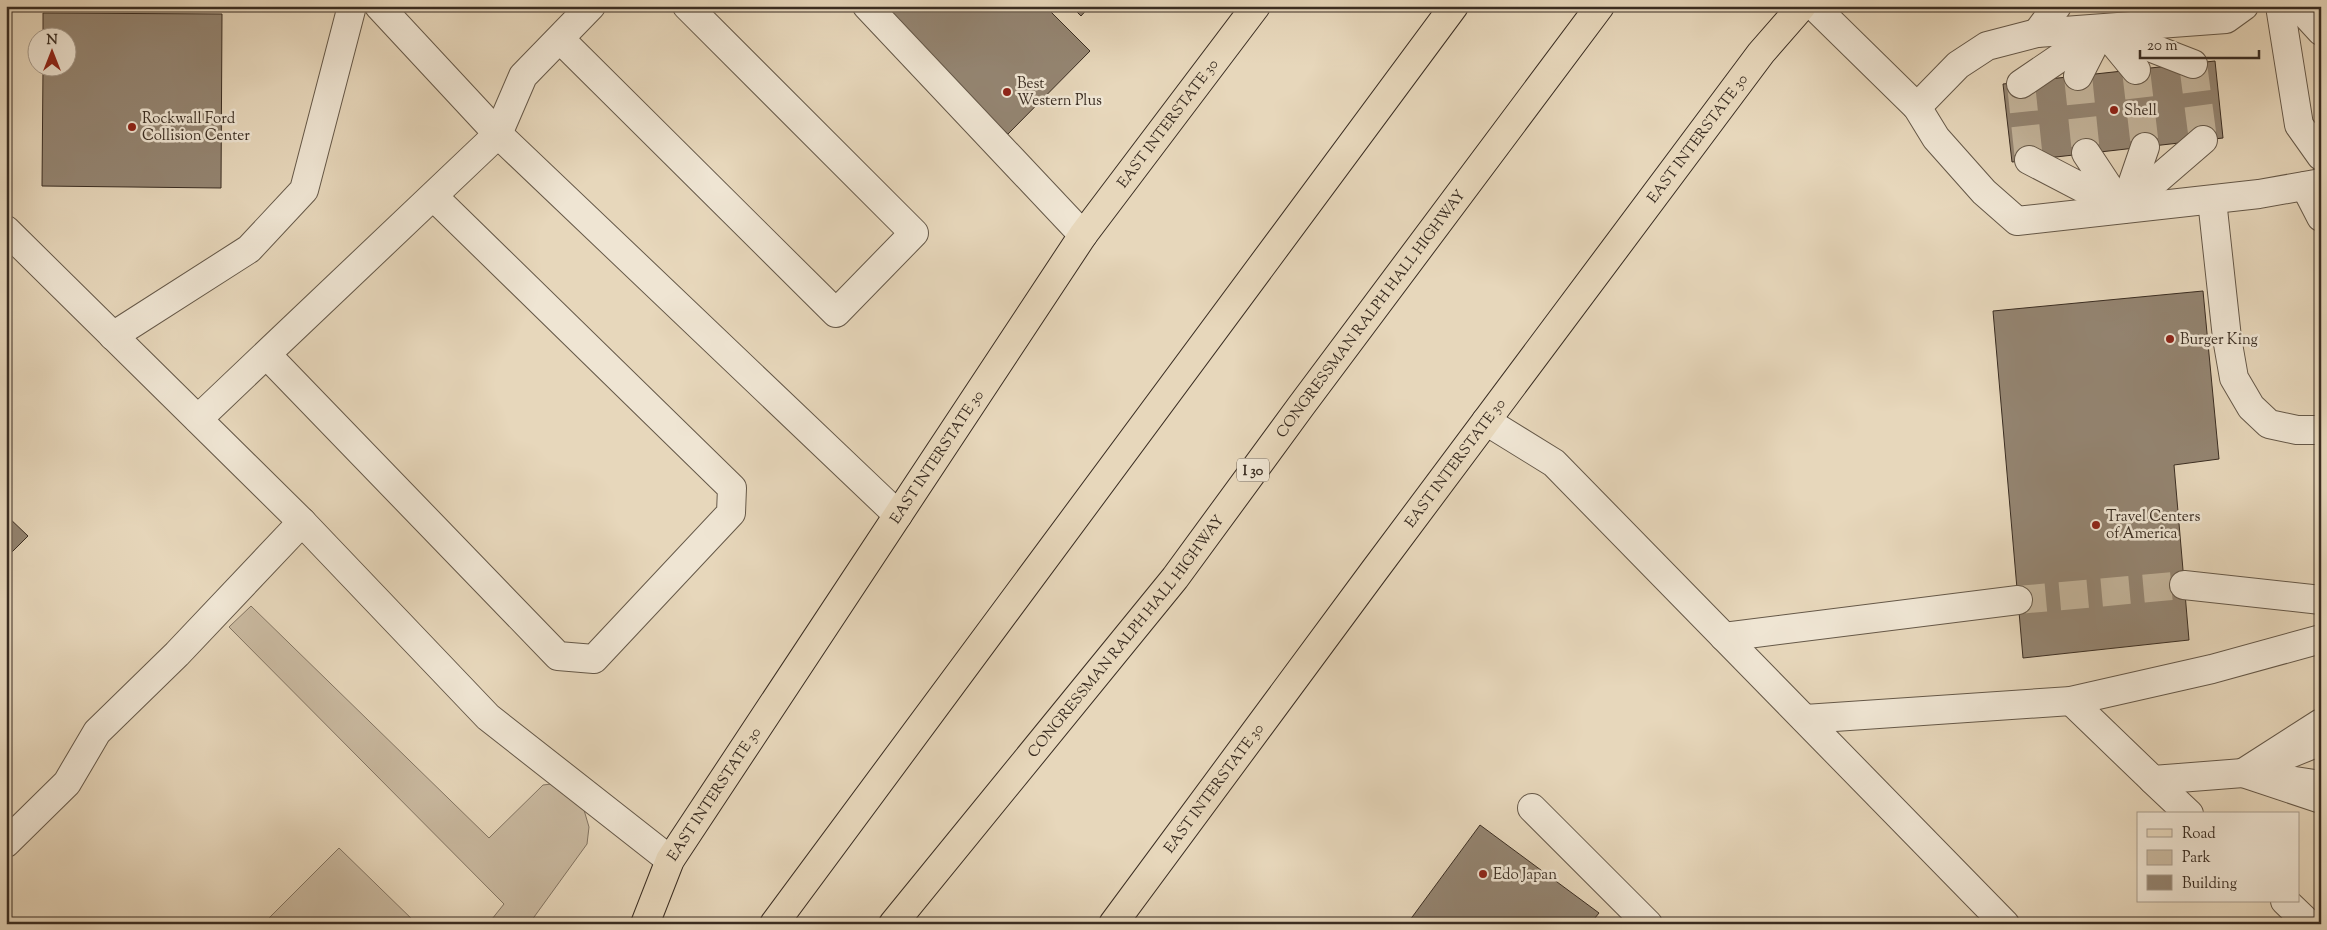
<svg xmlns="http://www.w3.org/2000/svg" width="2327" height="930" font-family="'Sorts Mill Goudy',serif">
  <rect width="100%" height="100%" fill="#e7d7bb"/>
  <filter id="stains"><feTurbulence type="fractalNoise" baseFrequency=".004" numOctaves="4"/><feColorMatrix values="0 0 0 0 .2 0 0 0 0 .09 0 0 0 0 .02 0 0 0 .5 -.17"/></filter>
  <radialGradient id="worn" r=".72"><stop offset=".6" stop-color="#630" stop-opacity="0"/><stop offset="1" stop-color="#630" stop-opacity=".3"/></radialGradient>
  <g fill="#cabaa1" stroke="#827462">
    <path d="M251,606L489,838L543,785L551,784L584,810L589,827L587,844L529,924H488L504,904L229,627Z"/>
    <path d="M339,848L417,924H263Z"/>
  </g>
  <g fill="#948572" stroke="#3a2d22">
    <path d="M877,6H1045L1090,51L1008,134Z"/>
    <path d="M1071,6H1090L1081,16Z"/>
    <path d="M43,13L222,14L221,188L42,186L43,68H68V38H43Z"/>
    <path d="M2215,61L2223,138L2012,162L2003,84Z"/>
    <path d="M2203,291L2219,459L2174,465L2189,640L2023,658L1993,311Z"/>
    <path d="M6,515L28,536L6,558Z"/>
    <path d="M1480,825L1599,913L1590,924H1407Z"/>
  </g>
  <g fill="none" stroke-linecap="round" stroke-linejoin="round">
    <g stroke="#c4b59c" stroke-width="28" stroke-dasharray="28 14" stroke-linecap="butt">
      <path d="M2193,64L2203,140"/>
      <path d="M2136,70L2145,147"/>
      <path d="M2078,76L2086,153"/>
      <path d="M2021,84L2029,160"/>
      <path d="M2018,600L2184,585"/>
    </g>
    <g stroke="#655848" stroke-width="30">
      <g id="minor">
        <path d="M379,6L498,134L898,515"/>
        <path d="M867,6L1083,235"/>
        <path d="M1814,6L1917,107L1936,138L1984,192L2017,221L2259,194L2321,183"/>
        <path d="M2280,6L2299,125L2321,156"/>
        <path d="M2298,6L2321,31"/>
        <path d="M2103,30L2136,70"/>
        <path d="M2108,31L2193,64"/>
        <path d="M2037,33L2057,6"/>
        <path d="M560,39L836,313L914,233L687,6"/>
        <path d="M2021,84L2102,29L2078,76"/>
        <path d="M1917,107L1958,65L1987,46L2037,33L2226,19L2244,6"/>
        <path d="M2029,160L2123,209L2086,153"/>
        <path d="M2305,186L2321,217"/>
        <path d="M2212,200L2227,338L2234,378L2251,407L2269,424L2297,430H2321"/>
        <path d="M2124,208L2145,147"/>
        <path d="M2123,209L2203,140"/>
        <path d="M6,230L302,522L488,717L670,860"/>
        <path d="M113,336L249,249L304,190L352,6"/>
        <path d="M267,355L558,656L594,659L731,513L732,488L434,197"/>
        <path d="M198,419L498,134L523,76L591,6"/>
        <path d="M1486,421L1554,463L2005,924"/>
        <path d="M2184,585L2321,600"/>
        <path d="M1724,637L2018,600"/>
        <path d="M2071,701L2153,780L2243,773"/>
        <path d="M1805,719L2071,701L2212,669L2321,639"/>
        <path d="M2321,723L2243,773L2321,741"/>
        <path d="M2153,780L2189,814"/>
        <path d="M2321,785L2243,773L2321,799"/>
        <path d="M1532,808L1648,924"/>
        <path d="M6,843L67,783L97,732L177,654L302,522"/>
        <path d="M2285,901L2309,924"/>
      </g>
    </g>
    <g stroke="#3a2d22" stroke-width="30">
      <g id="major">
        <path id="s1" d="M645,924L670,860L1083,235L1256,6"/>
        <path id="s2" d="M1113,924L1374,571L1761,53L1802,6"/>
      </g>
    </g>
    <g stroke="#3a2d22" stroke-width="30">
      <g id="highway">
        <path d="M774,924L1454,6"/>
        <path id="s3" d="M893,924L1175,578L1301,406L1600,6"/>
      </g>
    </g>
    <use href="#minor" stroke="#efe5d3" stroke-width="28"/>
    <use href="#major" stroke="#e7d7bb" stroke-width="28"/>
    <use href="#highway" stroke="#e7d7bb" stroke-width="28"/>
  </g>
  <g fill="#8f2418" stroke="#efe5d3" stroke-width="2">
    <circle cx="1007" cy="92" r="5"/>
    <circle cx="2114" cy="110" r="5"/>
    <circle cx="132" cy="127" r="5"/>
    <circle cx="2170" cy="339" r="5"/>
    <circle cx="2096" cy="525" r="5"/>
    <circle cx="1483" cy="874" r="5"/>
  </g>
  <g text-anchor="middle" stroke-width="5" stroke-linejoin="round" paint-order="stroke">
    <rect fill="#efe5d3" stroke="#706457" stroke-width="1" x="1237" y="458.5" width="32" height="23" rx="4"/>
    <g font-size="14" font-weight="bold" fill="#3a2d22">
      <text x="1253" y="475">I 30</text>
    </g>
    <g font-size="15" fill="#3a2d22" stroke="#efe5d3" text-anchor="start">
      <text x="1017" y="88">Best<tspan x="1017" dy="17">Western Plus</tspan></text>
      <text x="2124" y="115">Shell</text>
      <text x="142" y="123">Rockwall Ford<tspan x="142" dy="17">Collision Center</tspan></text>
      <text x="2180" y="344">Burger King</text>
      <text x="2106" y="521">Travel Centers<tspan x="2106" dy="17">of America</tspan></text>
      <text x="1493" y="879">Edo Japan</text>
    </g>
    <g font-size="15" fill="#3a2d22" stroke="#efe5d3">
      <text dy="5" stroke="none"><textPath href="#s1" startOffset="958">EAST INTERSTATE 30</textPath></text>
      <text dy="5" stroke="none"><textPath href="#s2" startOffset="979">EAST INTERSTATE 30</textPath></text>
      <text dy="5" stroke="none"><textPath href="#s3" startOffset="775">CONGRESSMAN RALPH HALL HIGHWAY</textPath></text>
      <text dy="5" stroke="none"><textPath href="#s1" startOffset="552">EAST INTERSTATE 30</textPath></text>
      <text dy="5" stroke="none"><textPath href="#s2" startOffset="574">EAST INTERSTATE 30</textPath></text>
      <text dy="5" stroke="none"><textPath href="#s3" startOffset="370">CONGRESSMAN RALPH HALL HIGHWAY</textPath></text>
      <text dy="5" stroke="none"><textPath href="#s2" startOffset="169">EAST INTERSTATE 30</textPath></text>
      <text dy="5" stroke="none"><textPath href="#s1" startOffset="148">EAST INTERSTATE 30</textPath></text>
    </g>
  </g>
  <rect width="2327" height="930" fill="none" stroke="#e7d7bb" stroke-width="25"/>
  <rect x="8" y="8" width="2312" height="915" fill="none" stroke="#3a2d22" stroke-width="2.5"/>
  <rect x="12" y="12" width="2302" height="905" fill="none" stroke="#3a2d22"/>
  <rect x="2137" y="812" width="162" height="90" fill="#efe5d3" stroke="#a79b8c"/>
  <rect x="2147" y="829" width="25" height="8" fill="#e7d7bb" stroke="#a79b8c"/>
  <text x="2182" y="838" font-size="15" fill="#3a2d22">Road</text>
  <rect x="2147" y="850" width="25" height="15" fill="#cabaa1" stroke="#a79b8c"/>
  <text x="2182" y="862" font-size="15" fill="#3a2d22">Park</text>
  <rect x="2147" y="875" width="25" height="15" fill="#948572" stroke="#a79b8c"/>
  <text x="2182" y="888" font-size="15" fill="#3a2d22">Building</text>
  <g transform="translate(52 52)"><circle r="24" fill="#efe5d3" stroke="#a79b8c"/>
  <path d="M0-4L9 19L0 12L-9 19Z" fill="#8f2418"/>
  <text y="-8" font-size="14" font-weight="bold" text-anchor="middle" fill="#3a2d22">N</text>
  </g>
  <path d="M2140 50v8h119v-8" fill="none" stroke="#3a2d22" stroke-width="2.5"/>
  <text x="2147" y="50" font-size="15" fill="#3a2d22" stroke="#efe5d3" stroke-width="4" paint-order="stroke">20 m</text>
  <rect width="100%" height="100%" filter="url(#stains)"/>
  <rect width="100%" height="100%" fill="url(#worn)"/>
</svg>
